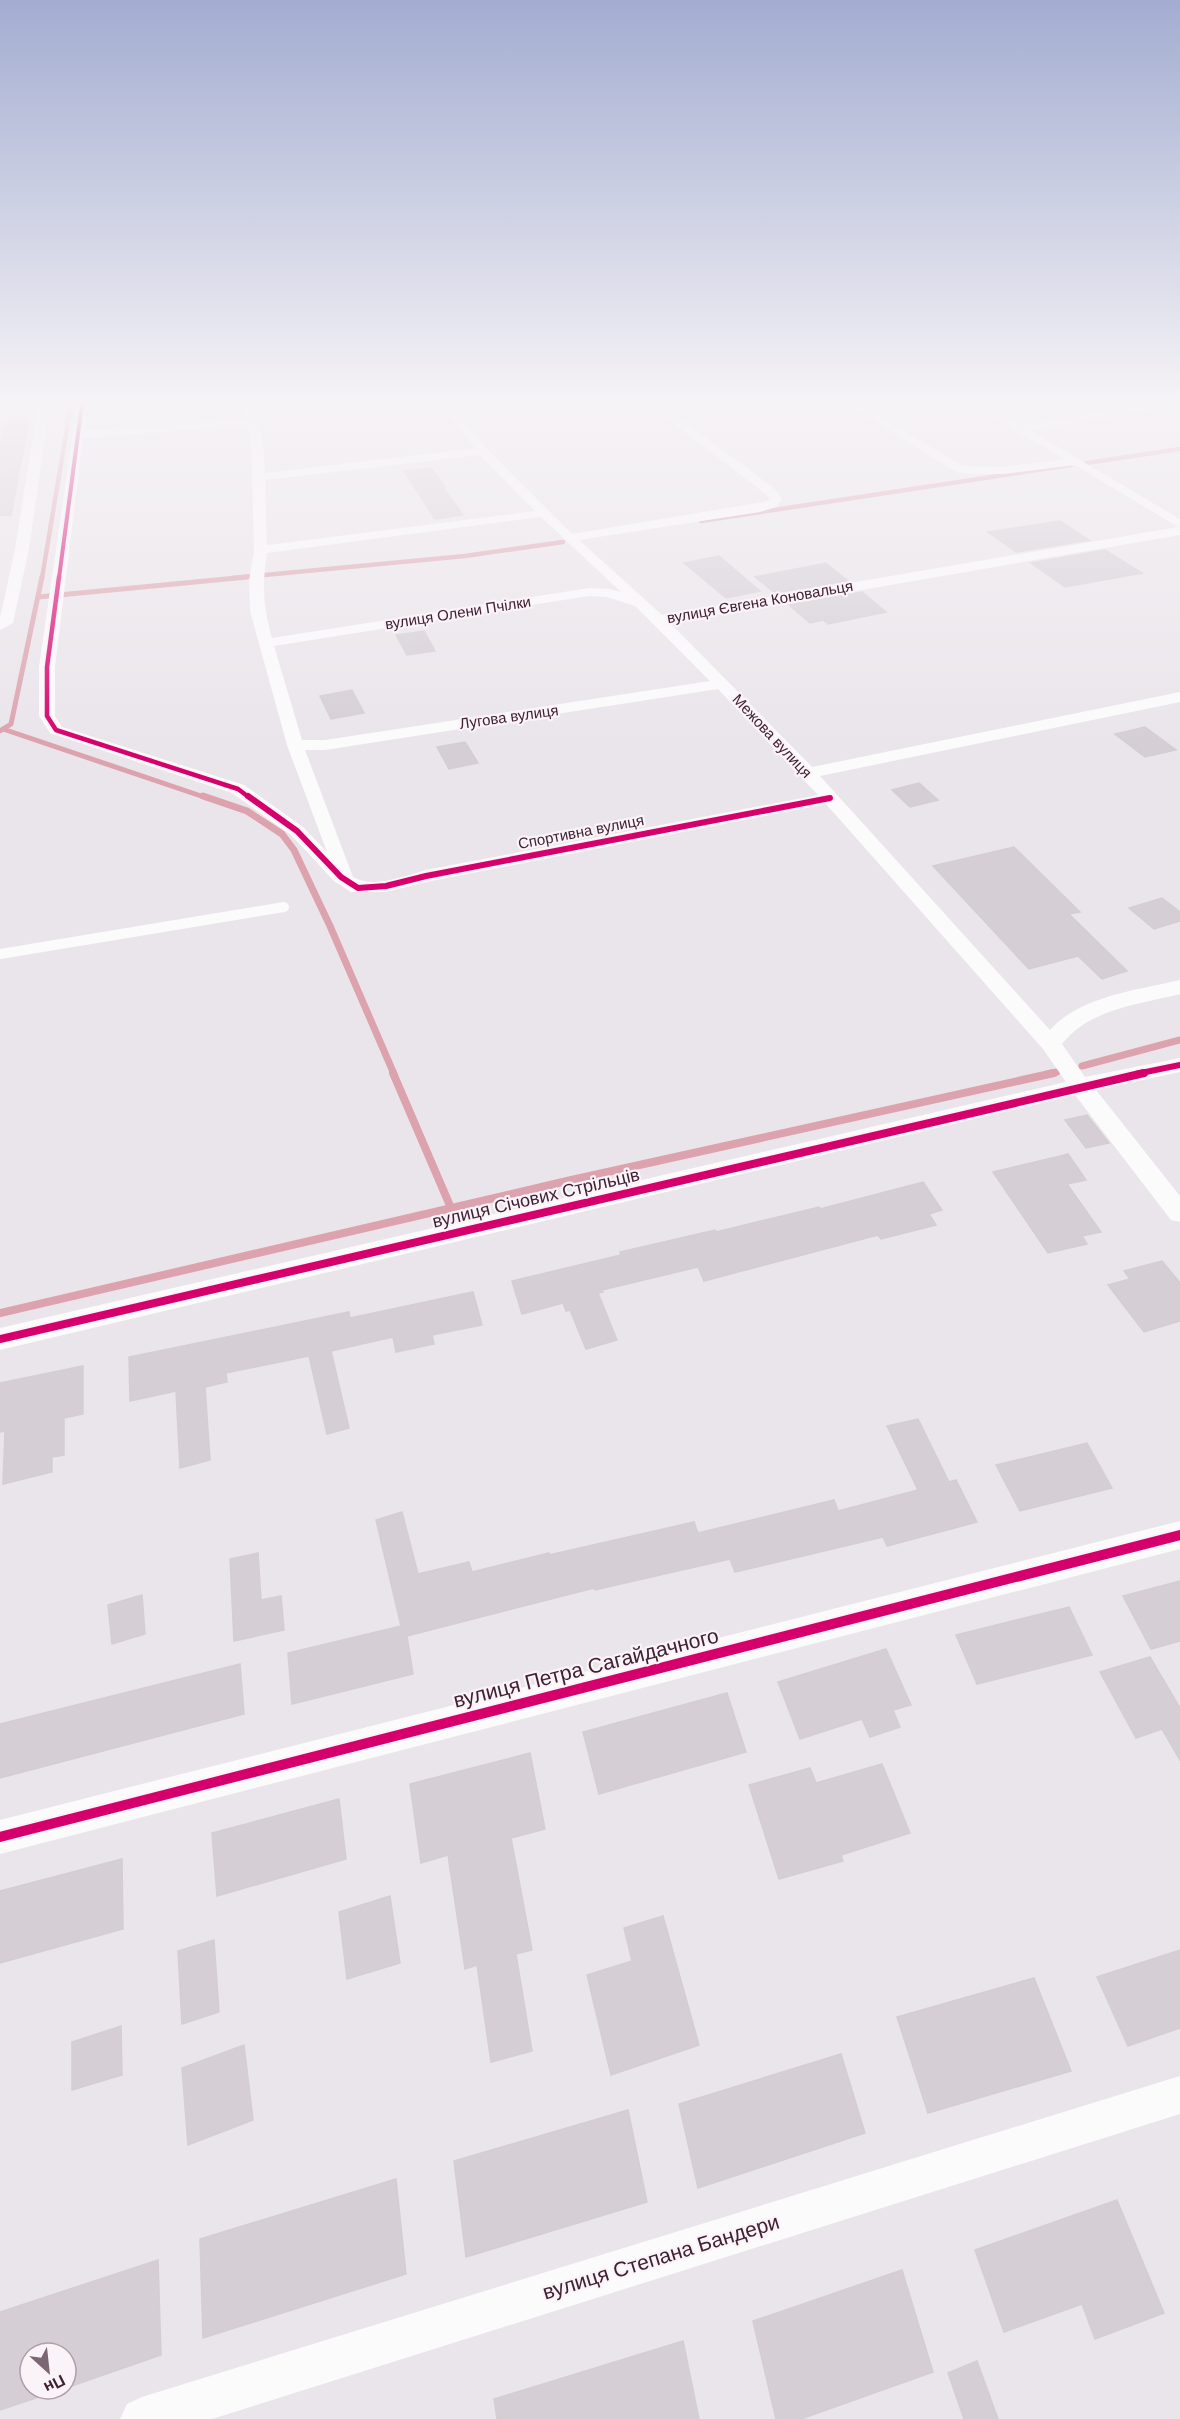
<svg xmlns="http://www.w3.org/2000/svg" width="1180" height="2419" font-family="'DM Sans',sans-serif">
  <rect width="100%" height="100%" fill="#eae5ea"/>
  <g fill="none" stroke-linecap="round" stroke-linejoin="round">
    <g stroke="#dca2ae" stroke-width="4.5">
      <path d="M1086,463L1180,449"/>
      <path d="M701,521L1071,465"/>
      <path d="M42,578L71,404"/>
      <path d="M232,578L465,556L563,542"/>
    </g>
    <g stroke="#dca2ae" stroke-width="5">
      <path d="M38,597L247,577"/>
      <path d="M3,729L207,798"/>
      <path d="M0,731L11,724L42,577"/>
    </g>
    <g stroke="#dca2ae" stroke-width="7">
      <path d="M203,796L247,811L282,834L294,850L330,926L394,1074"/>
      <path d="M1082,1066L1180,1040"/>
      <path d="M1047,1074L1057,1072"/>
    </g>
    <g stroke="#dca2ae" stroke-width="8">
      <path d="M393,1073L451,1208"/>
      <path d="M0,1313L567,1181L1054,1073"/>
    </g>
  </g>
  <g fill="#d5ced4" stroke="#d4ced2" stroke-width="1.5">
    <path d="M29,418L11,516L0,515V445L7,420Z"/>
    <path d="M431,468L445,487H443L463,515L435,519L404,471Z"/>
    <path d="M1060,521L1089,540L1016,552L988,532Z"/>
    <path d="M1105,550L1142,573L1065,587L1031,563Z"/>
    <path d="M719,556L760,591L726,598L684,563Z"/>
    <path d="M826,563L848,581L775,593L755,577Z"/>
    <path d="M862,592L886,612L828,624L823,620L810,623L789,605Z"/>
    <path d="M424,631L435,651L407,655L396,635Z"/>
    <path d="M352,690L364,713L331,719L320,696Z"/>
    <path d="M1145,727L1176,750L1145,757L1115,734Z"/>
    <path d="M465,742L478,763L449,769L437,747Z"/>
    <path d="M919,783L938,800L910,807L892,790Z"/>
    <path d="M1014,847L1080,912L1069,914L1127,971L1102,979L1078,956L1029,969L933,866Z"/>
    <path d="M1162,898L1180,912V921L1154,929L1129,908Z"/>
    <path d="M1087,1115L1109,1143L1086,1148L1065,1120Z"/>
    <path d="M1068,1154L1086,1180L1067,1184L1101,1232L1082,1236L1087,1244L1048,1253L993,1172Z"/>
    <path d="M923,1182L942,1210L929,1214L936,1225L881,1239L878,1235L704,1281L698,1267L602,1290L603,1292L598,1293L617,1340L586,1349L570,1310L566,1311L563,1303L522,1314L512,1281L621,1255L620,1252L715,1230L716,1232L819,1207L820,1209Z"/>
    <path d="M1162,1261L1180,1283V1321L1144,1332L1108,1285L1130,1279L1124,1271Z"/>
    <path d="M473,1292L482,1325L432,1335L434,1344L396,1352L393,1337L331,1351L349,1428L327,1434L309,1356L226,1373L227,1382L205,1387L210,1460L180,1468L176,1391L130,1401L129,1357L349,1312L350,1318Z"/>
    <path d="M83,1366V1414L64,1418V1455L52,1457V1472L3,1484L5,1431L0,1432V1383Z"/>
    <path d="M918,1419L949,1482L956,1480L977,1522L887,1546L883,1537L735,1572L730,1559L595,1590L594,1588L407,1636L413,1674L292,1704L288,1653L401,1626L376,1520L402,1512L418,1574L469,1562L472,1572L549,1553V1555L694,1522L698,1533L834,1500L838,1511L918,1490L887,1426Z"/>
    <path d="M1087,1443L1112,1488L1020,1511L996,1465Z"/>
    <path d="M258,1553L261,1600L281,1596L284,1630L234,1641L230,1559Z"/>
    <path d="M1180,1581V1641L1151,1649L1123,1596Z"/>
    <path d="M142,1595L145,1634L112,1644L108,1605Z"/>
    <path d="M1069,1607L1092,1655L977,1684L956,1635Z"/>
    <path d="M886,1649L911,1705L893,1710L900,1727L870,1737L862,1719L800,1739L778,1682Z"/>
    <path d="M1150,1657L1180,1708V1760L1162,1729L1136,1738L1100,1672Z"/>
    <path d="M240,1664L244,1714L0,1778V1724Z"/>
    <path d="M727,1693L746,1752L599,1794L583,1732Z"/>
    <path d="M530,1753L545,1829L511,1838L532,1950L516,1954L532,2051L491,2062L477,1965L465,1969L448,1855L421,1863L410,1784Z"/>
    <path d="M882,1764L910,1833L841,1855L843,1861L779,1879L749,1785L810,1768L816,1783Z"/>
    <path d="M339,1799L346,1859L217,1896L212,1833Z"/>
    <path d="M122,1859L123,1929L0,1963V1891Z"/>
    <path d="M390,1896L400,1963L347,1979L339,1912Z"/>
    <path d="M663,1916L699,2045L611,2075L587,1975L632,1961L624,1928Z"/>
    <path d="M214,1940L219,2012L182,2024L178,1951Z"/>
    <path d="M1180,1950V2028L1128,2046L1097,1977Z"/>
    <path d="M1034,1978L1071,2071L928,2113L897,2017Z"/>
    <path d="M121,2026L122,2075L72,2090V2042Z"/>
    <path d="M244,2045L253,2120L188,2145L182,2068Z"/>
    <path d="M841,2054L865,2133L698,2188L679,2104Z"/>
    <path d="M628,2110L647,2202L466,2257L454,2161Z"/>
    <path d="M396,2179L406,2274L203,2338L200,2239Z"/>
    <path d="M1117,2200L1164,2313L1095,2339L1082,2304L1004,2332L975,2250Z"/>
    <path d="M158,2260L161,2355L66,2388V2353H30V2389H63L0,2410V2312Z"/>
    <path d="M902,2270L933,2372L801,2419H776L753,2321Z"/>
    <path d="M683,2341L699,2419H497L494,2399Z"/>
    <path d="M977,2361L998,2419H964L948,2373Z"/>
  </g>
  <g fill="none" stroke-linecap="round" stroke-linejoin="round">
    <path stroke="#fcfbfc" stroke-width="10" d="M0,954L284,907"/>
    <g fill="#fcfbfc" fill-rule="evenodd">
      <path d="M31,404H41L48,417L29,549L13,623L0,630V618L15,549L36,417Z"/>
      <path d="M77,404H87L84,431L246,419L243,404H253L263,443L265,473L475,448L441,404H452L487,449L572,534L768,501L770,499L767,495L648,404H660L775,489L782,499L776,507L760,512L579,540L662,615L1178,527L1075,465L1003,474H974L956,472L847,404H860L963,466L1003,467L1065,459L970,404H983L1022,425L1147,404H1171L1166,407L1031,431L1180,519V535L670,623L812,767L1180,692V702L820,776L1050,1030C1080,996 1138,990 1180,980V994C1140,1004 1089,1009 1062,1044L1085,1077L1180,1058V1072L1096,1090L1180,1196V1222L1171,1220L1075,1095L0,1350V1328L1066,1082L1043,1049L826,804L426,882L386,892H351L334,881L291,835L232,793L50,733L39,716V667ZM247,426L251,443L254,550L249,581L250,611L287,745L327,852L303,827L244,785L62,727L55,716V667L83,438ZM480,455L535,511L267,545L265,480ZM541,517L621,592L609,589L589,588L272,638C263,606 262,585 267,553ZM589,596L607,597L635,606L710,681L325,740H302L274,646ZM718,689L818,795L426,870C404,876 373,889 353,877L305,750H325Z"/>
      <path d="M1180,1521V1549L0,1854V1820Z"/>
      <path d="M1180,2076V2114L212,2419H120L127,2404L142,2397Z"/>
    </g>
    <g stroke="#faf3f8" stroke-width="6">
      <path id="cycleway-far4" d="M59,578L82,404"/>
    </g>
    <g stroke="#faf3f8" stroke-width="7">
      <path id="cycleway-far3" d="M59,577L47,667V716L56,730L238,789L250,798"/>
    </g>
    <g stroke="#faf3f8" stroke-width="9">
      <g id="cycleway-far2">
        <path d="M248,796L297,831L341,877L358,888L386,886L426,876L830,798"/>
        <path d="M1136,1074L1180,1065"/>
      </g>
    </g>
    <g stroke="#faf3f8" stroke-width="11">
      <path id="cycleway-far1" d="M0,1339L1144,1073"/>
    </g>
    <g stroke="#faf3f8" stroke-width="14">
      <path id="cycleway" d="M0,1837L1180,1535"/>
    </g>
    <use href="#cycleway-far4" stroke="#d6006c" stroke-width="4"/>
    <use href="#cycleway-far3" stroke="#d6006c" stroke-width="4.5"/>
    <use href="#cycleway-far2" stroke="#d6006c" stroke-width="6"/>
    <use href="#cycleway-far1" stroke="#d6006c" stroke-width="8"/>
    <use href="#cycleway" stroke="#d6006c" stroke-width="10"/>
  </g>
  <linearGradient id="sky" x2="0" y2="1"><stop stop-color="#a3add1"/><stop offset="0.54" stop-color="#f6f3f6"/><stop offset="1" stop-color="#f6f3f6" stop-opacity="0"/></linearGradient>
  <rect width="1180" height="743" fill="url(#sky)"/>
  <g text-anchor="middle" stroke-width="4.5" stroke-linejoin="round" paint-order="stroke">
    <g font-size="15" fill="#402133" stroke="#faf3f8">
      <text transform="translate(760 602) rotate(-10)" y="5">вулиця Євгена Коновальця</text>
      <text transform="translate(458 613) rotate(-9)" y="5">вулиця Олени Пчілки</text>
      <text transform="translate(509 717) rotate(-8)" y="5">Лугова вулиця</text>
      <text transform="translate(772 736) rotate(47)" y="5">Межова вулиця</text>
      <text transform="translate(581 832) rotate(-11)" y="5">Спортивна вулиця</text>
    </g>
    <g font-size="18" fill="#402133" stroke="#faf3f8">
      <text transform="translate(536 1198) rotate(-13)" y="6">вулиця Січових Стрільців</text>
    </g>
    <g font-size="21" fill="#402133" stroke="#faf3f8">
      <text transform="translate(586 1668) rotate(-14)" y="7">вулиця Петра Сагайдачного</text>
      <text transform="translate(661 2257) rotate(-17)" y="7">вулиця Степана Бандери</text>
    </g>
  </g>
  <g transform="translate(48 2371) rotate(153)"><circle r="28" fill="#faf3f8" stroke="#b09fa9" stroke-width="1.5"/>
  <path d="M0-4.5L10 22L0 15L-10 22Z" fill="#7c6673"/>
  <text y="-9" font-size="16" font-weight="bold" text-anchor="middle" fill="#402133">Пн</text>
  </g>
</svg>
